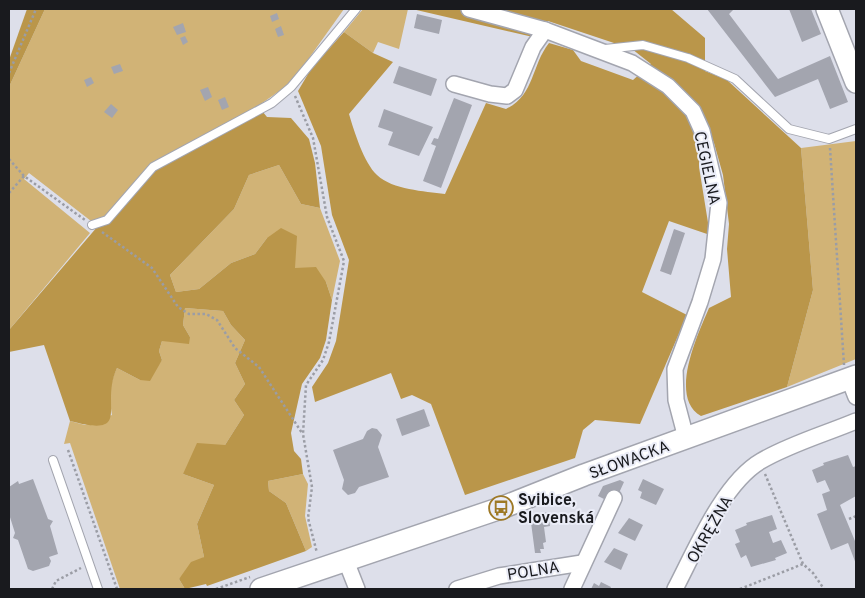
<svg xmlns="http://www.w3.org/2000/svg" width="865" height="598" font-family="Overpass,sans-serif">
  <rect width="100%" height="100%" fill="#dddfea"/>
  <g fill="#d1b376">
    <path d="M45,9H344L292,82L258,106L151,164L103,219L91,221L29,173L24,179L90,233L9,330V87Z"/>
    <path d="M363,9H408L399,49L378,42L373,53L344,32Z"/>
    <path d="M856,141V359L787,387L813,290L801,148Z"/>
    <path d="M279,165L301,204L320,208L340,261L332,300L326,282L295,268V257L267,238L255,254L231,263L199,289L176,292L170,275L234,209L249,175Z"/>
    <path d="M185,308L223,311L231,325L245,340L235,363L245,384L234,400L244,415L225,445L183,474L214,485L197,524L204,557L179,579L185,589H120L70,443L64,444L70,421L85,425L112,415C109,398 109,384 117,368L140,380L154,370L162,360L159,351L162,341H175L190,337L183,325Z"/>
    <path d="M303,474L308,484L305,516L312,547L306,551L286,503L269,491L268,481Z"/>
  </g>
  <g fill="#ba964a">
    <path d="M27,9H45L9,87V60Z"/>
    <path d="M412,9H671L705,38V71L727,80L801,148L813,290L787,387L701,416C668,397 698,334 709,308L731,297L727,249L729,224L723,175L714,143L701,112L699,167L710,235L669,221L642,292L687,315L640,424L595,420L583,430L575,458L465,495L431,404L412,395L401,399L391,373L315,402L312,387L328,363L336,341L349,260L332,215L321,146L298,91L311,69L344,32L373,53L393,62L349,114C354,131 364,163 377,175C393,190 424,191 445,194L486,103L506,109C535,95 531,66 549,43L573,50L581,61L633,80L651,64L632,49L548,21L533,37Z"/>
    <path d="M258,106L267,117L291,118L309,139L315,163L320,208L301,204L279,165L249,175L234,209L170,275L176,292L199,289L231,263L255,254L267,238L281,228L297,236L295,268L316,267L326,282L332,300L326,340L320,358L302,384L291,433L294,451L301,459L303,474L268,481L269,491L286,503L306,551L207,586L206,584L185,589L179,579L191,562L204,557L197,524L214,485L183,474L197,443L225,445L244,415L234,400L245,384L235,363L245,340L231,325L223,311L185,308L183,325L190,337L189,344L162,341L159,351L162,360L150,381L140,380L117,368C99,406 134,438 70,421L44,345L9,352V330L151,164Z"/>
  </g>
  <g fill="#a3a5af">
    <path d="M707,9H734L729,14L778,79L830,56L848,102L830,109L818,79L775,97Z"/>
    <path d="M789,9H811L821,34L802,42Z"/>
    <path d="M277,13L279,19L272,22L270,16Z"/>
    <path d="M417,14L442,20L439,34L414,28Z"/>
    <path d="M183,23L186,32L177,35L173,27Z"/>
    <path d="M281,26L284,35L278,37L275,29Z"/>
    <path d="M185,36L188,42L183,45L180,38Z"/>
    <path d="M120,64L123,71L114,74L111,67Z"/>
    <path d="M399,66L437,79L431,96L393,83Z"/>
    <path d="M91,77L94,83L87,87L84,80Z"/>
    <path d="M208,87L212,97L205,101L200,90Z"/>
    <path d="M225,97L229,107L222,110L218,100Z"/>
    <path d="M454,98L472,105L441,188L423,181L436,146L431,144L434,138L438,139Z"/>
    <path d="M111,104L118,110L112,118L104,112Z"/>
    <path d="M384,109L433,127L419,156L388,145L393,132L378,127Z"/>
    <path d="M674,229L685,233L671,275L660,271Z"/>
    <path d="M424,409L430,426L402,436L396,419Z"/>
    <path d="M372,428L377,429L382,435L378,447L389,477L359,487L355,493L348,495L342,489L344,480L333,450L363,439L367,431Z"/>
    <path d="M848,455L853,467L856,466V496L840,505L855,541L856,540V564L848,543L831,550L817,514L827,510L822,494L830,491L825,480L817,483L812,470L824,465L823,463Z"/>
    <path d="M33,479L48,519L53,521L50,526L58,554L49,557L51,561L49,566L33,571L28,569L18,540L13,538L15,533L9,514V487L18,481L19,484Z"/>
    <path d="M643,479L664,489L656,505L640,498L642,492L638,490Z"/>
    <path d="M620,480L624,482L619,493L616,495L609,492L606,500L598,496L603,486Z"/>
    <path d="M548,512L550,526L544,527L546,542L543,543L544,549H540L541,553H535L530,515Z"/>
    <path d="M772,515L777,529L769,532L773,543L781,540L787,553L775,558L776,560L751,567L746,555L741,558L735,544L740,542L735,530L747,525L746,523Z"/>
    <path d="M629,518L643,525L635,541L618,533Z"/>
    <path d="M614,548L628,554L621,570L604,562Z"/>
    <path d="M601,582L611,587L610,589H591L594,583L599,586Z"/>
  </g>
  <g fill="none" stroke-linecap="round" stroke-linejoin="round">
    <g stroke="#a3a5af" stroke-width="10">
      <g id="lane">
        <path d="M605,49L643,45L688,58L735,79L789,129L829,139L856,129"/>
        <path d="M92,225L107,220L153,167L272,103L291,87L356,9"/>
        <path d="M53,460L98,589"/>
      </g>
    </g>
    <g stroke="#a3a5af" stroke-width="18">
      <g id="street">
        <path d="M469,9L545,30L632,63L668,86L693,111L702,131L719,203L713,259L700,302L675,369L676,400L686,438"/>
        <path d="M454,84L490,94L507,96L515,90L533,47L545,30"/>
        <path d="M849,379L856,397"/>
        <path d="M346,561L357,589"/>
        <path d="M457,589L499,576L582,563"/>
        <path d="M572,589L614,498"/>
        <path d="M675,589C695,551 723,483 761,461C790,444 825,434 856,421"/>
      </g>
    </g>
    <g stroke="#a3a5af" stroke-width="24">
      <g id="secondary">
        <path d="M827,9L856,82"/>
        <path d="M261,589L501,508L584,475L856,376"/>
      </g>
    </g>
    <g stroke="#9b9da5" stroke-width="2.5" stroke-dasharray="2.5 2.5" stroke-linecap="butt">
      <path d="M9,73L36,9"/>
      <path d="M295,96L313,138L327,217L344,261L329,342L323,360L306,385L303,434L312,487L308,518L317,553"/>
      <path d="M830,148L844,365"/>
      <path d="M9,159L24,176L85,220"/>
      <path d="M9,193L24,176"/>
      <path d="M102,232L152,268L178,307L189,314H206L217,320L235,348L259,367L302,433"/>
      <path d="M68,450L117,589"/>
      <path d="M765,474L803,564L813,573L824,589"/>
      <path d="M849,519L856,516"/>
      <path d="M52,589L56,581L81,568"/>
      <path d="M216,589L250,577"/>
      <path d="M740,589L803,564"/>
    </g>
    <use href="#lane" stroke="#fff" stroke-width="8"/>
    <use href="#street" stroke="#fff" stroke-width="15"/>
    <use href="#secondary" stroke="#fff" stroke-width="21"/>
  </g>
  <defs>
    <g id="bus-ring" transform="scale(1.25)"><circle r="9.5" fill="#eaecf7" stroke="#9e7925" stroke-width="1.5"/><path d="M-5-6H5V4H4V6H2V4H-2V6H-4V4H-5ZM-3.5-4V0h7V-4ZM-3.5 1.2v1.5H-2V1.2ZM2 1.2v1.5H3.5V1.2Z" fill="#9e7925"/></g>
  </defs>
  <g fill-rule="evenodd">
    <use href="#bus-ring" x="501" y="508"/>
  </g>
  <g text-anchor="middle" stroke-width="4" stroke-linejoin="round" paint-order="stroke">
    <g font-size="16" fill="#191a1e" stroke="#eaecf7">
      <text transform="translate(708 168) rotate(78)" y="6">CEGIELNA</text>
      <text transform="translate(629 459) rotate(-20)" y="6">SŁOWACKA</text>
      <text transform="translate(709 529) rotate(-60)" y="6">OKRĘŻNA</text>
      <text transform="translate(533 570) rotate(-9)" y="6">POLNA</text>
    </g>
    <g font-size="16" font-weight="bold" fill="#191a1e" stroke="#eaecf7" text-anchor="start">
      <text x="518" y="505">Svibice,<tspan x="518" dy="18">Slovenská</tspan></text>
    </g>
  </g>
  <rect width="865" height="598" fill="none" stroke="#191a1e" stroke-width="20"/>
</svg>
